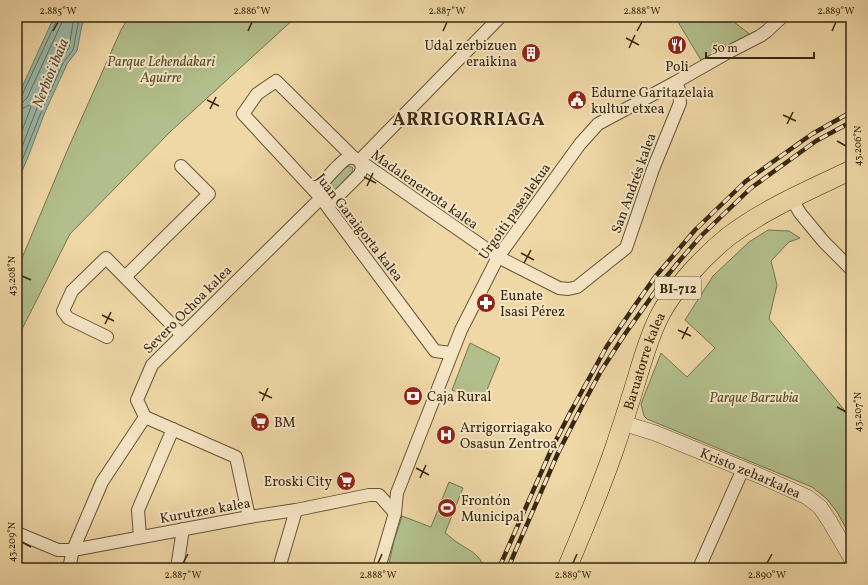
<svg xmlns="http://www.w3.org/2000/svg" width="868" height="585" font-family="Vollkorn,serif">
  <rect width="100%" height="100%" fill="#efd7a6"/>
  <filter id="stains"><feTurbulence type="fractalNoise" baseFrequency=".005" numOctaves="4"/><feColorMatrix values="0 0 0 0 .2 0 0 0 0 .09 0 0 0 0 .02 0 0 0 .5 -.17"/></filter>
  <radialGradient id="worn" r=".72"><stop offset=".6" stop-color="#630" stop-opacity="0"/><stop offset="1" stop-color="#630" stop-opacity=".3"/></radialGradient>
  <g fill="#b2bf8c" stroke="#75744f">
    <path d="M129,17H296L171,131L70,234L17,339V270L67,151L121,30Z"/>
    <path d="M675,17H737L734,22L752,36L701,60Z"/>
    <path d="M350,166L353,168L352,172L332,194C328,194 327,193 326,190V188L346,167Z"/>
    <path d="M768,230L789,231L800,238L789,242L771,261L777,285L769,319L851,418V537L837,512L827,499L812,487L647,419L644,416L641,404L661,353L687,377L715,348L685,320L713,276L749,242Z"/>
    <path d="M470,343L500,358L482,402L452,390Z"/>
    <path d="M449,482L463,488L445,533C450,536 453,540 458,543C470,551 479,553 484,568H388L394,541L402,516L431,527Z"/>
  </g>
  <path fill="#9ab9aa" stroke="#737f6d" d="M54,17H86L82,25L77,51L67,64L45,112L28,157L17,183V98Z"/>
  <g fill="none" stroke-linecap="round" stroke-linejoin="round">
    <g stroke="#69705e" stroke-width="1">
      <path d="M17,98H20L22,95L57,20L58,17"/>
      <path d="M17,103L23,102L27,98L62,22L63,17"/>
      <path d="M17,109L23,108L29,105L31,107L17,144"/>
      <path d="M17,160L37,108L59,61L69,48L73,23L76,17"/>
      <path d="M17,173L42,110L63,63L73,50L78,24L81,17"/>
    </g>
    <g stroke="#665437" stroke-width="14">
      <g id="minor">
        <path d="M353,157L276,81L257,94L243,114L321,198L435,351L451,353"/>
        <path d="M359,161C363,164 362,169 360,174L334,200L328,202C307,195 326,179 334,170C338,166 343,160 348,158C352,157 354,158 357,159L498,257L559,288L568,289L577,287L626,248L653,169L680,103L679,90L676,82"/>
        <path d="M359,161L500,17"/>
        <path d="M792,199L800,213L824,242L851,269"/>
        <path d="M125,277L209,194L181,166"/>
        <path d="M107,337L68,318L63,311L72,291L106,258L182,335"/>
        <path d="M145,417L236,457L249,517"/>
        <path d="M17,533L58,550H73L249,517L296,510L369,495H379L395,513"/>
        <path d="M140,537L138,510L173,429"/>
        <path d="M69,568L73,550L102,482L145,417L137,400L152,365L321,198"/>
        <path d="M177,568L183,529"/>
        <path d="M279,568L296,510"/>
        <path d="M379,568L395,513L397,493L461,330L498,257L580,144L598,124L676,82L727,53L760,36L767,31L782,17"/>
        <path d="M699,568L743,469"/>
      </g>
    </g>
    <g stroke="#665437" stroke-width="16">
      <g id="tertiary">
        <path id="s1" d="M623,423L655,433L758,475L807,497L820,507L830,522L851,558"/>
      </g>
    </g>
    <g stroke="#382812" stroke-width="20">
      <g id="primary">
        <path id="s2" d="M567,568C584,528 601,488 615,447C623,423 631,399 638,375C644,355 650,334 660,315C674,288 705,255 729,236C766,208 810,190 851,170"/>
      </g>
    </g>
    <use href="#minor" stroke="#f5e5c5" stroke-width="12"/>
    <use href="#tertiary" stroke="#f5e5c5" stroke-width="15"/>
    <use href="#primary" stroke="#efd7a6" stroke-width="19"/>
    <g stroke="#382812" stroke-width="4.5">
      <g id="rail">
        <path d="M499,568L552,448L571,411L607,346L638,301L655,277L695,230L746,181L812,134L851,112"/>
        <path d="M508,568L558,453L582,406L601,371L625,334L662,282L681,259L702,235L751,188L816,141L851,122"/>
      </g>
    </g>
    <use href="#rail" stroke="#f5e5c5" stroke-width="3" stroke-dasharray="9" stroke-linecap="butt"/>
  </g>
  <path fill="none" stroke="#382812" stroke-width="1.5" d="M53,31L58,22M248,31L252,22M443,31L447,22M637,31L642,22M832,31L836,22M626,38L639,45M629,48L635,35M207,100L219,106M210,109L216,97M783,115L796,121M787,124L793,112M837,141L846,146M364,177L376,183M367,186L373,173M521,253L534,260M524,263L531,250M22,276L31,280M102,315L114,321M105,324L111,312M678,330L691,336M682,339L688,327M259,392L272,398M262,401L268,388M837,407L846,412M416,468L429,475M420,478L426,465M22,542L31,547M183,563L188,554M378,563L382,554M573,563L577,554M767,563L772,554"/>
  <defs>
    <g id="restaurant-disc" transform="scale(1)"><circle r="9.5" fill="#8f2418" stroke="#f5e5c5"/><path d="M-5-6h1v4h1v-4h1v4h1v-4h1v5L-1.5 .5V6h-2V.5L-5-1ZM5-6V6H3V1.5H1.5Q1.5-4 5-6Z" fill="#fff"/></g>
    <g id="building-disc" transform="scale(1)"><circle r="9.5" fill="#8f2418" stroke="#f5e5c5"/><path d="M-4-6H4V6H1V3H-1V6H-4ZM-2.5-4.3h1.7v1.8h-1.7ZM.8-4.3h1.7v1.8H.8ZM-2.5-1h1.7V.8h-1.7ZM.8-1h1.7V.8H.8Z" fill="#fff"/></g>
    <g id="civic-disc" transform="scale(1)"><circle r="9.5" fill="#8f2418" stroke="#f5e5c5"/><path d="M-.6-6.5H3V-4.5H.6V-3L4-1V1h2V6H-6V1h2V-1L-.6-3ZM-1.2 2.5V6h2.4V2.5Z" fill="#fff"/></g>
    <g id="pharmacy-disc" transform="scale(1)"><circle r="9.5" fill="#8f2418" stroke="#f5e5c5"/><path d="M-2-6h4v4h4v4h-4v4h-4v-4h-4v-4h4Z" fill="#fff"/></g>
    <g id="bank-disc" transform="scale(1)"><circle r="9.5" fill="#8f2418" stroke="#f5e5c5"/><path d="M-6-4H6V4H-6ZM0-2.3a2.3 2.3 0 1 0 0 4.6a2.3 2.3 0 1 0 0-4.6Z" fill="#fff"/></g>
    <g id="supermarket-disc" transform="scale(1)"><circle r="9.5" fill="#8f2418" stroke="#f5e5c5"/><path d="M-6-5.5h2.5l.6 2H6L4.5 2H-2.5L-4.4-4H-6ZM-1.5 3.2a1.3 1.3 0 1 0 .1 0ZM3 3.2a1.3 1.3 0 1 0 .1 0Z" fill="#fff"/></g>
    <g id="hospital-disc" transform="scale(1)"><circle r="9.5" fill="#8f2418" stroke="#f5e5c5"/><path d="M-5-5h3v3.5h4V-5h3V5h-3V1.5h-4V5h-3Z" fill="#fff"/></g>
    <g id="stadium-disc" transform="scale(1)"><circle r="9.5" fill="#8f2418" stroke="#f5e5c5"/><path d="M0-5a6.5 5 0 1 0 0 10a6.5 5 0 1 0 0-10ZM-3.5-1.8h7v3.6h-7Z" fill="#fff"/></g>
  </defs>
  <g fill-rule="evenodd">
    <use href="#restaurant-disc" x="677" y="45"/>
    <use href="#building-disc" x="531" y="53"/>
    <use href="#civic-disc" x="577" y="100"/>
    <use href="#pharmacy-disc" x="486" y="303"/>
    <use href="#bank-disc" x="413" y="396"/>
    <use href="#supermarket-disc" x="260" y="422"/>
    <use href="#hospital-disc" x="446" y="435"/>
    <use href="#supermarket-disc" x="346" y="481"/>
    <use href="#stadium-disc" x="447" y="508"/>
  </g>
  <g text-anchor="middle" stroke-width="4" stroke-linejoin="round" paint-order="stroke">
    <rect fill="#f5e5c5" stroke="#716148" stroke-width="1" x="655" y="277" width="46" height="22" rx="3"/>
    <g font-size="13" font-weight="bold" fill="#382812">
      <text x="678" y="293">BI-712</text>
    </g>
    <g font-size="14" fill="#382812" stroke="#f5e5c5" text-anchor="start">
      <text x="517" y="50" text-anchor="end">Udal zerbizuen<tspan x="517" dy="16">eraikina</tspan></text>
      <text x="677" y="71" text-anchor="middle">Poli</text>
      <text x="591" y="97">Edurne Garitazelaia<tspan x="591" dy="16">kultur etxea</tspan></text>
      <text x="500" y="300">Eunate<tspan x="500" dy="16">Isasi Pérez</tspan></text>
      <text x="427" y="401">Caja Rural</text>
      <text x="274" y="427">BM</text>
      <text x="460" y="432">Arrigorriagako<tspan x="460" dy="16">Osasun Zentroa</tspan></text>
      <text x="332" y="486" text-anchor="end">Eroski City</text>
      <text x="461" y="505">Frontón<tspan x="461" dy="16">Municipal</tspan></text>
    </g>
    <g font-size="14" font-style="italic" fill="#564e30" stroke="#f5e5c5">
      <text x="161" y="66">Parque Lehendakari<tspan x="161" dy="16">Aguirre</tspan></text>
      <text x="754" y="402">Parque Barzubia</text>
    </g>
    <g font-size="14" fill="#382812" stroke="#f5e5c5">
      <text transform="translate(633 183) rotate(-70)" y="5">San Andrés kalea</text>
      <text transform="translate(425 189) rotate(35)" y="5">Madalenerrota kalea</text>
      <text transform="translate(514 211) rotate(-55)" y="5">Urgoiti pasealekua</text>
      <text transform="translate(360 227) rotate(52)" y="5">Juan Garaigorta kalea</text>
      <text transform="translate(187 309) rotate(-45)" y="5">Severo Ochoa kalea</text>
      <text dy="5" stroke="none"><textPath href="#s2" startOffset="221">Baruatorre kalea</textPath></text>
      <text dy="5" stroke="none"><textPath href="#s1" startOffset="137">Kristo zeharkalea</textPath></text>
      <text transform="translate(205 510) rotate(-10)" y="5">Kurutzea kalea</text>
    </g>
    <g font-size="15" font-style="italic" fill="#504c38" stroke="#f5e5c5">
      <text transform="translate(50 73) rotate(-68)" y="5">Nerbioi ibaia</text>
    </g>
    <g font-size="18" font-weight="bold" letter-spacing="1" fill="#382812" stroke="#f5e5c5">
      <text x="469" y="125">ARRIGORRIAGA</text>
    </g>
  </g>
  <rect width="868" height="585" fill="none" stroke="#efd7a6" stroke-width="44"/>
  <path d="M706 52v6h108v-6" fill="none" stroke="#382812" stroke-width="2"/>
  <text x="712" y="52" font-size="12" fill="#382812" stroke="#f5e5c5" stroke-width="3" paint-order="stroke">50 m</text>
  <rect x="22" y="22" width="824" height="541" fill="none" stroke="#382812" stroke-width="1.5"/>
  <g font-size="10" text-anchor="middle" fill="#382812">
    <text x="58" y="14">2.885°W</text>
    <text x="252" y="14">2.886°W</text>
    <text x="447" y="14">2.887°W</text>
    <text x="642" y="14">2.888°W</text>
    <text x="836" y="14">2.889°W</text>
    <text transform="translate(857 146) rotate(-90)" y="4">43.206°N</text>
    <text transform="translate(11 276) rotate(-90)" y="4">43.208°N</text>
    <text transform="translate(857 412) rotate(-90)" y="4">43.207°N</text>
    <text transform="translate(11 542) rotate(-90)" y="4">43.209°N</text>
    <text x="183" y="578">2.887°W</text>
    <text x="378" y="578">2.888°W</text>
    <text x="573" y="578">2.889°W</text>
    <text x="767" y="578">2.890°W</text>
  </g>
  <rect width="100%" height="100%" filter="url(#stains)"/>
  <rect width="100%" height="100%" fill="url(#worn)"/>
</svg>
